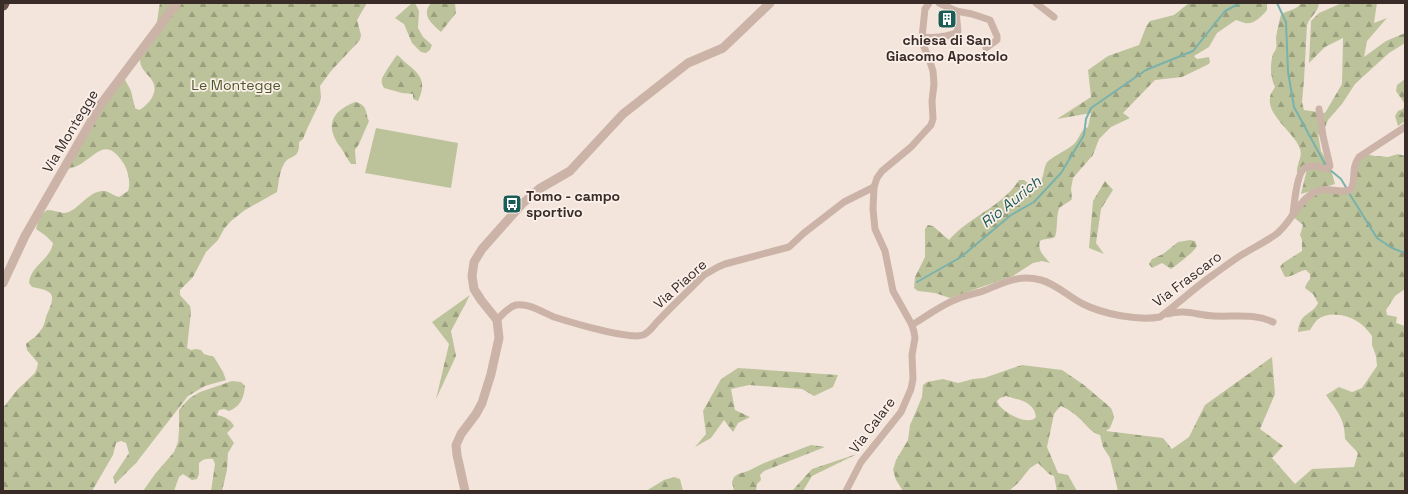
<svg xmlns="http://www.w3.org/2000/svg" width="1408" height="494" font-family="'Space Grotesk',sans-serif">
  <defs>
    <pattern id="forest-firs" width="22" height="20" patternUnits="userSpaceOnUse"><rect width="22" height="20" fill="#bcc39b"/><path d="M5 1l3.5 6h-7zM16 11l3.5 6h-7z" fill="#9a9f7e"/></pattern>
  </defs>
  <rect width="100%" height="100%" fill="#f3e5dc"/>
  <g fill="url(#forest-firs)" fill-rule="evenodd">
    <path d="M160,3H367L357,20L361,35L360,40L331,71L320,86L321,97L320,102L307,129L303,139L299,142C300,161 289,154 284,164C279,172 279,183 277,192L245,210L231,221L224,229L218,240L206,252L193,277L180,290V295L190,306L191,312L187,348L191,350L196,349L201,350L204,354L214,357L223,372L226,380L205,386L188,396L136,463L115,484L113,477L129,453L126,443L121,441L116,443L113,455L92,491H3V408L17,390L35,373L37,368L38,363L27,350L26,344C31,339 37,337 40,331C44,327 45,321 46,317C55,296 57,291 32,287L29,283C30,266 51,259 53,243L46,236L36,229C38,221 41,214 47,210C53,210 58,212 63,213C78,213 88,189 105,191C110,192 114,196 119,197L128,191C131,183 128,171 124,164C107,138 99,152 81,164C76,167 69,169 63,170L122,74L131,91L135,108L139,110C147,106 157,95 154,85C152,76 141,72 140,61C139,45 147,43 154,31C158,23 158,11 160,3Z"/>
    <path d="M412,3H415L419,11L418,28L423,37L432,45L430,50L426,53L421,52L412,43L404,24L395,18Z"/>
    <path d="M431,3H455L456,13L441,32C431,23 421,15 431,3Z"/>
    <path d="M1189,3H1267V10C1262,16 1254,25 1245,23C1242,22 1239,21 1236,20L1217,33L1209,47L1194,56L1197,59L1209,57L1210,62L1209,64L1182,77L1155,80L1123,113L1130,118L1111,127L1099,139L1093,155L1073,178L1071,189L1072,199C1069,203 1062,204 1059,209C1056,216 1058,229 1055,237C1049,240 1045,238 1040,241C1037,250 1044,256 1050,263L1042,261L1033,263L1013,276L950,298L935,293L918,291L914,288L915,277L925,257V229L928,225L933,226L949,240C970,216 1002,207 1019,180H1024L1033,187L1039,186C1044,177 1043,171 1046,164C1049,158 1069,149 1074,144C1080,138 1080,130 1088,127L1091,113L1057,119L1091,97L1088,70L1108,56L1139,45L1146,27L1150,21L1174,15Z"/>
    <path d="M1301,3H1319C1318,13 1310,16 1307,25L1304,80L1302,102L1304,110L1325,113L1342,84L1343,38L1325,47L1309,63L1311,21L1319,13L1342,3H1377L1374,23L1387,18L1367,41L1364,57L1386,41L1405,33V43L1389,53L1355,84L1342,104L1328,120L1321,137L1318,134L1321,151L1330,166L1335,184L1301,194L1307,169L1297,173C1296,165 1303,156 1300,149C1295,133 1267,116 1270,98C1270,94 1273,91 1275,87C1270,77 1270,64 1273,54C1274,52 1276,50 1276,48C1277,46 1276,42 1276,39C1276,36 1280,17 1281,15C1284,11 1296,11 1301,3Z"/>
    <path d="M397,55C401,57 402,60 406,63C421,75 427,82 418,101L413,99V94L402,93L384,88C382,85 381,82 382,79C383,75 394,59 397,55Z"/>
    <path d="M1405,79V104L1396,91L1397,85Z"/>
    <path d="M355,102C368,105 365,112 369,121L359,144L355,150L356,164H351C347,159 345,154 341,148C325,127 330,112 355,102Z"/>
    <path d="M1405,105V121L1398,126L1395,116L1398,111L1403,109Z"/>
    <path d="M1366,153L1370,155L1375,156L1388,157L1398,154L1405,156V289L1395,296L1386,310L1387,315L1397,317L1396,323L1405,326V491H1118L1110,458L1103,447L1100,435C1091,433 1087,425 1080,419C1075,414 1068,409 1061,406L1057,410L1054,414L1047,447L1058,473L1068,475L1077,491H1057L1054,476L1049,474L1038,463L1030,468L1019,482L1009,491H903L896,480L893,470L896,460L908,440L910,425L922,397L923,385L927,382L943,379L958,383L973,379L984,378L1022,365L1062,370L1084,385L1111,408L1113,413L1114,418L1110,428L1106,431L1163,438L1172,449L1189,437L1205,405L1272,357L1275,394L1260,429L1283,446L1272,458L1295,484L1312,469L1354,467L1358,453L1345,439C1345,419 1337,411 1326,395L1339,387L1352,392L1362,388L1377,366L1376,356L1372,345V336C1369,332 1365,327 1361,324C1350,315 1329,310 1317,320C1314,323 1312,327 1310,330L1298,332C1300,311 1312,316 1318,303L1313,294L1305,288L1307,283L1310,279V274L1306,270C1298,271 1293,277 1285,277L1280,267L1283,263L1302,251V240L1300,235L1303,225L1291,215L1317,192L1347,193L1355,168ZM1006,396C1018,400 1034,401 1036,417C1034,419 1033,420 1030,420C1021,422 999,410 997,401L1000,398Z"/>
    <path d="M1105,181L1113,190L1101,209L1096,243L1104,254L1089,248L1093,201Z"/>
    <path d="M1190,240L1195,241L1197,246C1192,254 1179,263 1171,269L1162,263L1152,268L1149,264L1152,259L1163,254L1178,242Z"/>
    <path d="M470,295L451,331L456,356L436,399L449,344L432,322Z"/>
    <path d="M738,368L838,375L833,387L814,396L802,389L749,385L731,389L735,410L750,417L738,423L733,432L724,420L711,438L695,447L706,434L703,411L721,379Z"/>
    <path d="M232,381L241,382L245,386C244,398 240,407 229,411L224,409L219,410L217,415C225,417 230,419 234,426L227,433L234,443L228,453L227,470L222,491H211L215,464L213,459C206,458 203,459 199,463V474L197,479L192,480L183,474L179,477L174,491H143L155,474L174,452L178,442L179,430V410L183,405L190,398L200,392Z"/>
    <path d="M811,445L825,447L764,471L760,475L761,480L757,484L756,491H734L732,482L734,477L738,474L748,471L764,463Z"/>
    <path d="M857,454L812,476L803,491H792L812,469Z"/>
    <path d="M674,477L680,479L683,491H646L664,480Z"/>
  </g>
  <path fill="#bcc39b" d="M376,128L458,143L451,188L365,173Z"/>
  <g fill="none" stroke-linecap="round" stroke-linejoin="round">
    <g stroke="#79b2ac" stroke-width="2">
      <path d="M1277,3L1286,22L1288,72L1294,107L1326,166"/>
      <path d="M1329,169L1341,179L1347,189"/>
      <path d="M1349,193L1377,238L1392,248L1405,253"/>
      <path d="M917,282L961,257L1011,215L1034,202L1061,173L1084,135L1086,119L1091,108L1146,70L1193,51L1225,11L1240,3"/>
    </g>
    <g stroke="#ccb3a7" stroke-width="7">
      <path d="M1036,3L1054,17"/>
      <path d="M956,11L972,14L990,20L997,36V40L986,48"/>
      <path d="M922,37C934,38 946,38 958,32L956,11L939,3"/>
      <path d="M1293,214C1294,205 1297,172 1305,168C1312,164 1320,167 1327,169L1330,166L1323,136L1319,109"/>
      <path d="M1168,314C1184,309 1197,315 1214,316C1235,317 1254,313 1273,322"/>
      <path d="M497,320C502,315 508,307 516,305C529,303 542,312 554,317C570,322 629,340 643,335C650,332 653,326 658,321C673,305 689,290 704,275L718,267L725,264L789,247L804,233L844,202L874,187"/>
      <path d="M912,325C927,316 941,305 957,299C965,295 975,294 983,291C1004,283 1018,274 1041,280C1056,284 1069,297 1083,304C1103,314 1138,321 1160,317C1178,304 1194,288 1213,275C1223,268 1233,260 1243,254C1253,248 1265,242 1275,235C1291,224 1297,200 1317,191C1327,186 1339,194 1350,190C1357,183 1350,169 1359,157L1405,127"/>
      <path d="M846,491L861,462L901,412L911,389L913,379L912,355L915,338L914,332L912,325L893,291L885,251L875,229L873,209L874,187L877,178L882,171L911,147L931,125L933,119L932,101L934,84L933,71L929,59L922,42V37L925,9L929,3"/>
    </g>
    <g stroke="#ccb3a7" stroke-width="9">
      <path d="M3,283L25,236L101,104L177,3"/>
      <path d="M465,491L457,455L456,445L461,434L476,414L482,403L491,374L499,338L497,320L481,300L474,289L472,276L474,262L482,249L522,204L539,189L570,171L623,114L688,63L723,48L770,3"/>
    </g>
    <path stroke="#6a514c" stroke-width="11" d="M3,5L4,3"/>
  </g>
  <defs>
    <g id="building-square" transform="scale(1)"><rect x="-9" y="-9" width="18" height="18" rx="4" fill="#1b5c57" stroke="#fbf0e9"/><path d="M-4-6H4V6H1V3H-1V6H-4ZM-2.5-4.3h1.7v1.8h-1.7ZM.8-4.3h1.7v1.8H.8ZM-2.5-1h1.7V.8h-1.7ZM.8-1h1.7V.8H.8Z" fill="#fff"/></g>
    <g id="bus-square" transform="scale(1)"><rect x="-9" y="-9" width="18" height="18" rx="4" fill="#1b5c57" stroke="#fbf0e9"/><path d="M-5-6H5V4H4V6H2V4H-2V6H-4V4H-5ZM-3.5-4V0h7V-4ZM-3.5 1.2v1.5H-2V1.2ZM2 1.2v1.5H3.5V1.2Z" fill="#fff"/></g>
  </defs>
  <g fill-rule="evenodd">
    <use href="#building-square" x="947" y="19"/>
    <use href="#bus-square" x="512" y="204"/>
  </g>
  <g text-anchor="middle" stroke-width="3.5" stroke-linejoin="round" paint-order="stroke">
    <g font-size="14" font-weight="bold" fill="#382b28" stroke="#fbf0e9">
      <text x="947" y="45">chiesa di San<tspan x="947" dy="16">Giacomo Apostolo</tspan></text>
      <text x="526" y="201" text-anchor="start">Tomo - campo<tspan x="526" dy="16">sportivo</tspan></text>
    </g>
    <g font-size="14" fill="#4e582a" stroke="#fbf0e9">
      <text x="236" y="90">Le Montegge</text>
    </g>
    <g font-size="14" fill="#382b28" stroke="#fbf0e9">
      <text transform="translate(70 131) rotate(-59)" y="5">Via Montegge</text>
      <text transform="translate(1187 279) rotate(-37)" y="5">Via Frascaro</text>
      <text transform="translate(680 284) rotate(-42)" y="5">Via Piaore</text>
      <text transform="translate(872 425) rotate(-53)" y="5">Via Calare</text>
    </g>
    <g font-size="15" font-style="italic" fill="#1b5c57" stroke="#fbf0e9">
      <text transform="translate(1011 202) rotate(-39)" y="5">Rio Aurich</text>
    </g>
  </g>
  <rect width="1408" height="494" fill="none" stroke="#382b28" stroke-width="8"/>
</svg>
